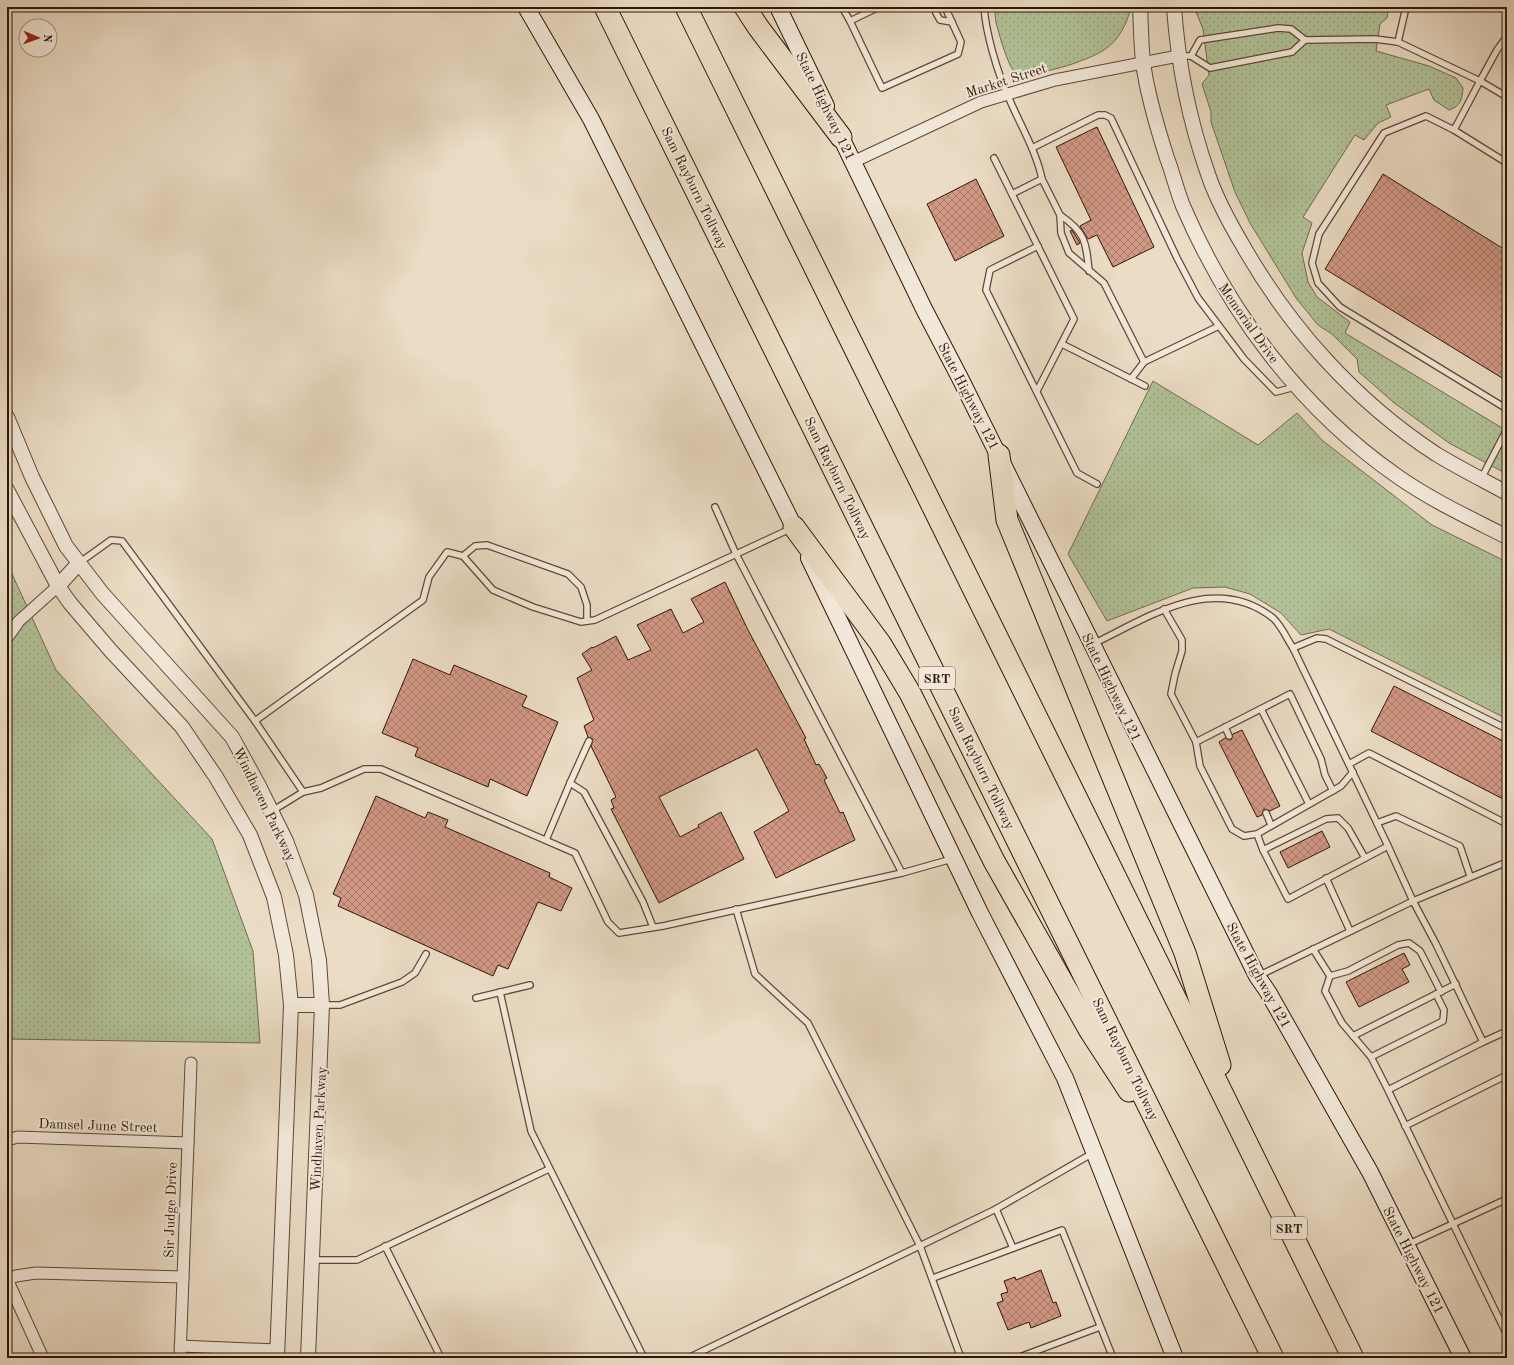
<svg xmlns="http://www.w3.org/2000/svg" width="1514" height="1365" font-family="'Old Standard TT',serif">
  <defs>
    <pattern id="grass-dots" width="8" height="8" patternUnits="userSpaceOnUse"><rect width="8" height="8" fill="#b2c298"/><path d="M2 2h.1M6 6h.1" fill="none" stroke="#99a682" stroke-width="1.8" stroke-linecap="round"/></pattern>
    <pattern id="building-cross-hatch" width="8" height="8" patternUnits="userSpaceOnUse"><rect width="8" height="8" fill="#d19885"/><path d="M0 0l8 8M0 8l8-8" fill="none" stroke="#aa7b6b"/></pattern>
  </defs>
  <rect width="100%" height="100%" fill="#ebdcc5"/>
  <filter id="stains"><feTurbulence type="fractalNoise" baseFrequency=".005" numOctaves="4"/><feColorMatrix values="0 0 0 0 .2 0 0 0 0 .09 0 0 0 0 .02 0 0 0 .5 -.17"/></filter>
  <radialGradient id="worn" r=".72"><stop offset=".6" stop-color="#630" stop-opacity="0"/><stop offset="1" stop-color="#630" stop-opacity=".3"/></radialGradient>
  <g fill="url(#grass-dots)" stroke="#706c4f">
    <path d="M995,7H1131C1127,24 1119,40 1104,50C1090,60 1028,81 1014,71C1008,66 998,31 996,22C995,18 995,12 995,7Z"/>
    <path d="M1194,7H1389L1387,18L1380,24L1376,51L1429,66L1456,78L1463,88C1462,99 1461,106 1449,110L1434,100L1429,89L1386,105L1391,117L1378,123L1364,140L1355,135L1303,217L1312,223L1302,253L1308,282L1317,297L1350,322L1345,333L1507,431V474L1449,443L1393,402L1359,372L1357,359L1332,334L1318,325L1296,298L1250,223L1235,192L1211,122V112L1202,84L1209,75L1203,29Z"/>
    <path d="M1153,381L1258,445L1297,413L1323,441L1432,525L1507,562V719L1329,629L1301,635L1281,613L1250,594L1225,587L1193,588L1107,621L1068,554Z"/>
    <path d="M7,563L56,670L212,839L253,951L260,1043L7,1039Z"/>
  </g>
  <g fill="url(#building-cross-hatch)" stroke="#2f1606">
    <path d="M1097,127L1154,247L1113,267L1097,235L1088,239L1080,226L1091,220L1056,147Z"/>
    <path d="M1383,174L1507,251V381L1325,269Z"/>
    <path d="M976,179L1004,236L955,261L927,204Z"/>
    <path d="M1072,230L1080,243L1077,245L1070,231Z"/>
    <path d="M725,582L748,630L806,738L804,739L816,765L819,764L827,778L824,780L840,813L843,812L855,840L776,878L754,832L789,811L757,749L659,797L680,837L699,827L698,825L721,812L744,859L659,903L611,809L614,808L611,800L616,797L591,746L593,739L588,737L584,726L594,720L577,678L592,670L582,654L592,647L593,648L616,636L628,660L651,650L637,625L671,609L683,633L704,622L691,599Z"/>
    <path d="M413,659L450,675L454,665L527,696L522,706L558,722L527,796L490,779L488,787L415,756L418,748L382,733Z"/>
    <path d="M1394,686L1507,743V801L1371,731Z"/>
    <path d="M1242,730L1280,806L1270,811L1264,809L1262,815L1257,817L1219,742L1225,738L1231,740L1233,734Z"/>
    <path d="M376,796L425,818L428,812L448,820L445,827L550,873L549,877L572,888L561,911L538,902L508,969L498,965L493,976L338,906L341,898L333,894Z"/>
    <path d="M1322,831L1330,847L1288,868L1280,852Z"/>
    <path d="M1404,953L1410,965L1402,969L1409,982L1359,1007L1346,982Z"/>
    <path d="M1041,1270L1053,1303L1056,1302L1061,1316L1031,1328L1029,1322L1008,1330L997,1303L1003,1301L1001,1294L1008,1292L1004,1281L1015,1277L1016,1280Z"/>
  </g>
  <g fill="none" stroke-linecap="round" stroke-linejoin="round">
    <g stroke="#5e4836" stroke-width="8">
      <g id="service">
        <path d="M842,7L850,21L879,7"/>
        <path d="M984,7C986,34 997,71 1008,96C1019,123 1036,150 1042,179L1012,194"/>
        <path d="M936,13L940,20L952,22"/>
        <path d="M850,21L882,88L958,54L961,42L945,7"/>
        <path d="M1398,42L1406,7"/>
        <path d="M1180,56H1191L1210,68L1292,52L1305,40"/>
        <path d="M1191,56L1200,40L1278,28L1291,29L1305,40L1375,39L1398,42L1480,81L1497,50L1507,36"/>
        <path d="M1507,97L1480,81L1454,130L1426,116L1384,133L1319,234L1312,263L1318,283L1340,307L1507,409"/>
        <path d="M1454,130L1507,163"/>
        <path d="M1032,148L1098,115H1105L1111,118L1177,258L1198,298L1244,359L1276,392L1295,387"/>
        <path d="M994,158L1074,319L1037,391"/>
        <path d="M1042,179L1060,215L1061,233L1069,253L1104,283L1144,362"/>
        <path d="M1060,215C1085,232 1086,241 1089,271"/>
        <path d="M1038,246L990,270L986,290L1077,473L1097,484"/>
        <path d="M1062,344L1145,386"/>
        <path d="M1131,379L1144,362L1219,326"/>
        <path d="M1481,479L1507,429"/>
        <path d="M715,507L736,554L902,873"/>
        <path d="M463,556L475,546L487,545L568,574L581,587L587,605V621"/>
        <path d="M79,563L111,540L122,541L255,721L423,600L429,577L447,552L463,556L493,590L533,607L581,622L595,620L790,529"/>
        <path d="M1164,609L1182,640V651L1175,674L1171,694L1196,742L1200,766L1232,829L1244,836L1257,834"/>
        <path d="M1093,644C1149,617 1214,572 1273,618C1281,625 1287,639 1293,648L1388,846L1413,901L1436,944L1483,1042L1388,1090L1507,1335"/>
        <path d="M1293,648L1317,638L1326,639L1507,729"/>
        <path d="M1261,709L1309,804"/>
        <path d="M255,721L303,792L272,811"/>
        <path d="M1225,727L1229,736"/>
        <path d="M589,741L570,783L584,792L643,902L653,927"/>
        <path d="M1196,742L1290,694L1321,759L1325,775L1333,791"/>
        <path d="M1349,764L1369,753L1507,824"/>
        <path d="M1353,772L1341,786L1257,834L1263,850L1288,899L1388,846"/>
        <path d="M303,792L321,788L364,769H381L575,853L608,922L619,933L663,926L902,873L952,859"/>
        <path d="M1266,813L1271,825"/>
        <path d="M1377,823L1396,816L1460,846L1470,876"/>
        <path d="M546,840L570,783"/>
        <path d="M1263,850L1326,819L1338,818L1348,828L1365,858"/>
        <path d="M1326,878L1350,931"/>
        <path d="M736,909L755,974L808,1023L920,1246L961,1358"/>
        <path d="M1313,949L1330,976L1325,991L1342,1023L1371,1057L1388,1090"/>
        <path d="M1258,976L1413,901L1507,862"/>
        <path d="M1330,976L1348,971L1398,945L1409,943L1420,951L1441,992"/>
        <path d="M500,992L531,1131L644,1358"/>
        <path d="M476,998L530,985"/>
        <path d="M322,1005H340L402,982L415,973L426,954"/>
        <path d="M1353,1036L1456,984"/>
        <path d="M1483,1042L1507,1031"/>
        <path d="M1371,1057L1443,1021L1444,1010L1436,994"/>
        <path d="M1405,1126L1507,1075"/>
        <path d="M996,1209L1013,1248"/>
        <path d="M1407,1245L1507,1199"/>
        <path d="M385,1246L441,1358"/>
        <path d="M312,1260H357L549,1169"/>
        <path d="M933,1278L1062,1230L1113,1358"/>
        <path d="M688,1358L996,1209L1093,1153"/>
        <path d="M1017,1358L1100,1327"/>
      </g>
    </g>
    <g stroke="#5e4836" stroke-width="13">
      <g id="minor">
        <path d="M853,162L981,102L1055,80L1178,56"/>
        <path d="M7,638L19,621L58,586"/>
        <path d="M7,1140L18,1137L188,1143"/>
        <path d="M7,1279L43,1358"/>
        <path d="M7,1280L16,1276L36,1273L183,1277"/>
        <path d="M180,1346L277,1350"/>
        <path d="M180,1358L191,1063"/>
      </g>
    </g>
    <g stroke="#5e4836" stroke-width="16">
      <g id="tertiary">
        <path d="M1140,7C1141,25 1141,44 1143,62C1147,94 1157,127 1167,158C1173,174 1177,191 1183,206C1229,313 1301,409 1397,476C1431,500 1470,518 1507,537"/>
        <path d="M1174,7C1178,64 1189,120 1208,174C1216,198 1229,222 1242,244C1289,327 1355,401 1436,454C1459,468 1483,480 1507,493"/>
        <path d="M7,417L32,477L66,546L102,593L232,737L259,786L286,841L306,895L319,960L322,1005L308,1358"/>
        <path d="M7,490L58,586L70,603L111,651L182,727L216,777L250,835L274,897L286,955L291,1005L277,1358"/>
        <path d="M58,586L79,563"/>
        <path d="M291,1005H322"/>
      </g>
    </g>
    <g stroke="#2f1606" stroke-width="18">
      <g id="secondary">
        <path d="M526,7L591,119L799,537"/>
        <path d="M778,7L826,106"/>
        <path d="M836,127L924,309L961,380L1257,976L1268,992L1370,1172L1463,1358"/>
        <path d="M809,558L980,913L1065,1078L1175,1358"/>
      </g>
    </g>
    <g stroke="#2f1606" stroke-width="23">
      <g id="motorway">
        <path d="M605,7L1273,1358"/>
        <path d="M686,7L1353,1358"/>
        <path d="M745,7L758,27L841,137"/>
        <path d="M999,455L1007,520L1185,953L1220,1065"/>
        <path d="M794,527L880,643L910,693L994,861L1090,1031L1129,1091"/>
      </g>
    </g>
    <use href="#service" stroke="#f2e8d9" stroke-width="5.5"/>
    <use href="#minor" stroke="#f2e8d9" stroke-width="11"/>
    <use href="#tertiary" stroke="#f2e8d9" stroke-width="14"/>
    <use href="#secondary" stroke="#f2e8d9" stroke-width="16"/>
    <use href="#motorway" stroke="#ebdcc5" stroke-width="21"/>
  </g>
  <g text-anchor="middle" stroke-width="4" stroke-linejoin="round" paint-order="stroke">
    <g fill="#f2e8d9" stroke="#6a5545" stroke-width="1">
      <rect x="919" y="667" width="36" height="22" rx="3"/>
      <rect x="1271" y="1217" width="36" height="22" rx="3"/>
    </g>
    <g font-size="13" font-weight="bold" fill="#2f1606">
      <text x="937" y="683">SRT</text>
      <text x="1289" y="1233">SRT</text>
    </g>
    <g font-size="14" fill="#2f1606" stroke="#f2e8d9">
      <text transform="translate(1006 80) rotate(-18)" y="5">Market Street</text>
      <text transform="translate(826 106) rotate(64)" y="5">State Highway 121</text>
      <text transform="translate(695 188) rotate(64)" y="5">Sam Rayburn Tollway</text>
      <text transform="translate(1249 323) rotate(55)" y="5">Memorial Drive</text>
      <text transform="translate(969 396) rotate(63)" y="5">State Highway 121</text>
      <text transform="translate(838 478) rotate(64)" y="5">Sam Rayburn Tollway</text>
      <text transform="translate(1112 687) rotate(64)" y="5">State Highway 121</text>
      <text transform="translate(982 768) rotate(64)" y="5">Sam Rayburn Tollway</text>
      <text transform="translate(265 804) rotate(64)" y="5">Windhaven Parkway</text>
      <text transform="translate(1259 975) rotate(61)" y="5">State Highway 121</text>
      <text transform="translate(1126 1059) rotate(64)" y="5">Sam Rayburn Tollway</text>
      <text transform="translate(98 1125) rotate(2)" y="5">Damsel June Street</text>
      <text transform="translate(318 1129) rotate(-87)" y="5">Windhaven Parkway</text>
      <text transform="translate(170 1210) rotate(-88)" y="5">Sir Judge Drive</text>
      <text transform="translate(1414 1260) rotate(63)" y="5">State Highway 121</text>
    </g>
  </g>
  <rect width="1514" height="1365" fill="none" stroke="#ebdcc5" stroke-width="24"/>
  <rect x="8" y="8" width="1498" height="1349" fill="none" stroke="#2f1606" stroke-width="2"/>
  <rect x="12" y="12" width="1490" height="1341" fill="none" stroke="#2f1606"/>
  <g transform="translate(38 38) rotate(92)"><circle r="19" fill="#f2e8d9" stroke="#a49485"/>
  <path d="M0-3L7 15L0 10L-7 15Z" fill="#8f2418"/>
  <text y="-6" font-size="11" font-weight="bold" text-anchor="middle" fill="#2f1606">N</text>
  </g>
  <rect width="100%" height="100%" filter="url(#stains)"/>
  <rect width="100%" height="100%" fill="url(#worn)"/>
</svg>
